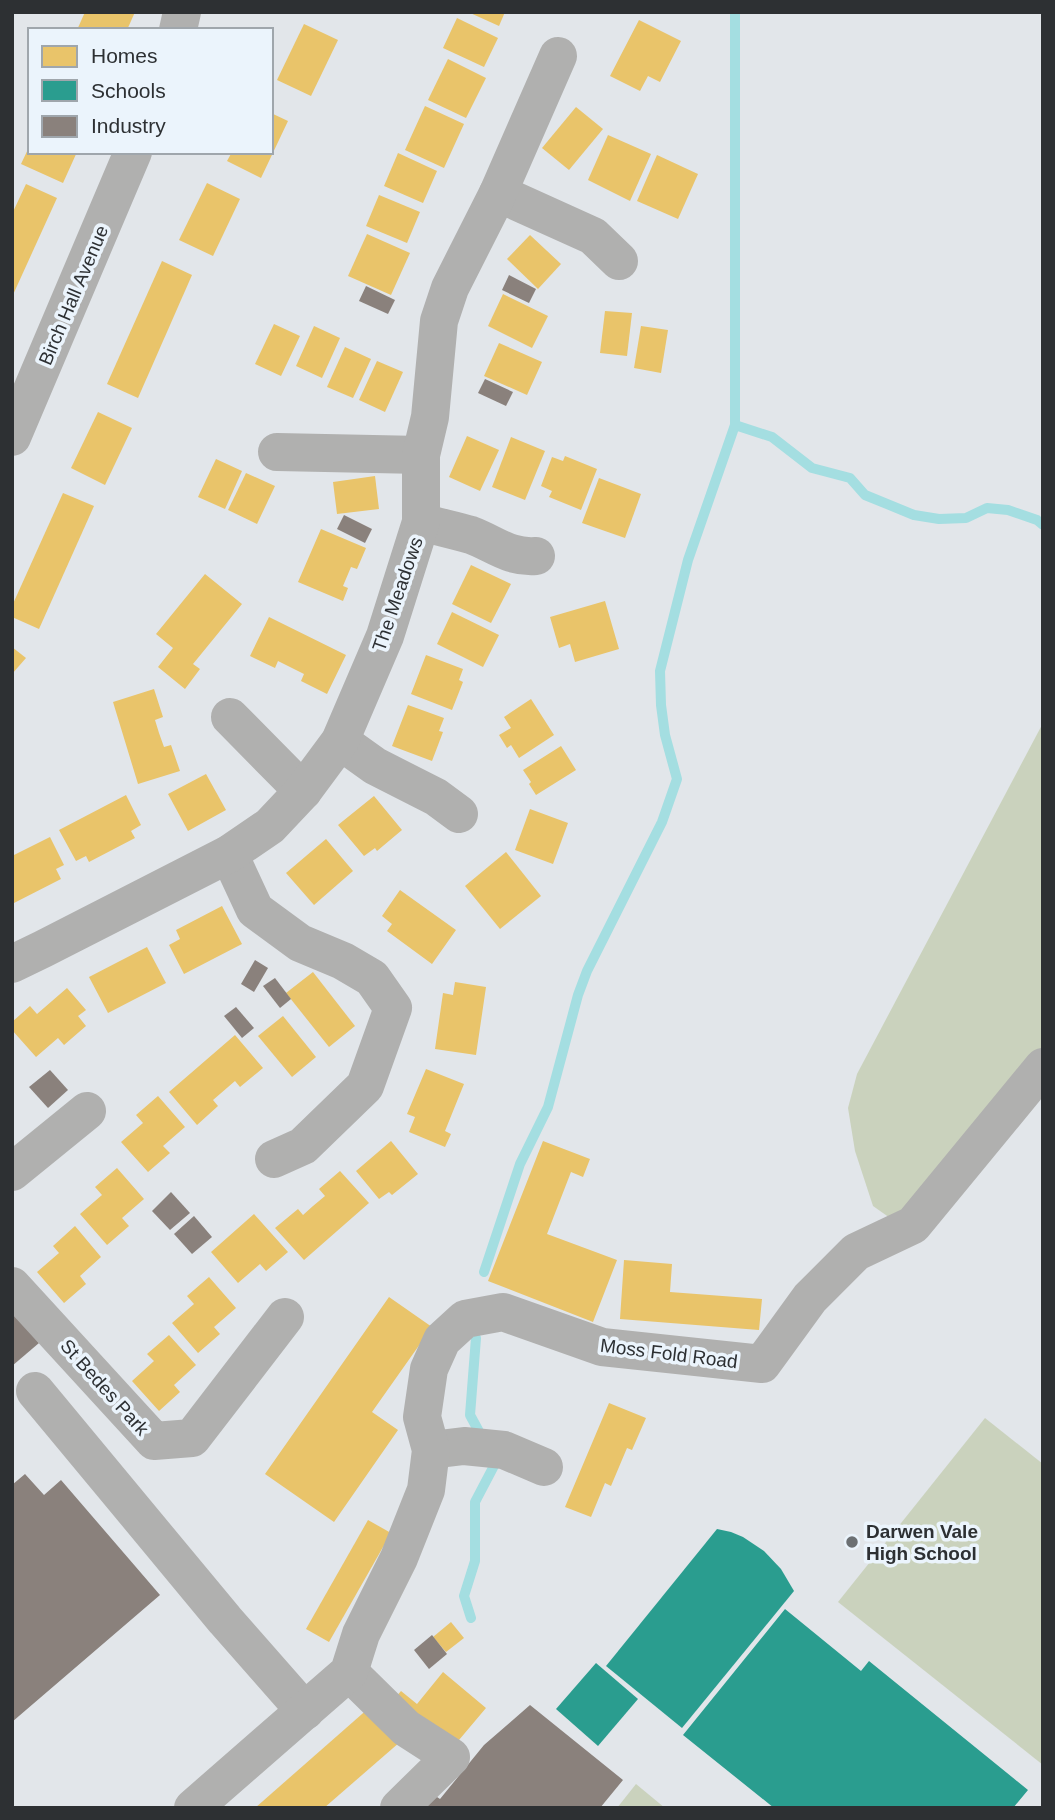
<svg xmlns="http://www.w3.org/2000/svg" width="1055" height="1820" font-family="Arial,sans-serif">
  <rect width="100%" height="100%" fill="#e2e6ea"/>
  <g fill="#cad2bd">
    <path d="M1043,723V1055L900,1225L873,1206L855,1151L848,1108L857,1074Z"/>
    <path d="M985,1418L1043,1464V1765L838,1602Z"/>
    <path d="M636,1784L665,1808H617Z"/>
  </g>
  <g fill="#e9c46a">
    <path d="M85,12H135L127,30H77Z"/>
    <path d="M468,12H505L499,26Z"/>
    <path d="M457,18L498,38L484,67L443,48Z"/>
    <path d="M639,20L681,41L660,82L648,76L640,91L610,76Z"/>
    <path d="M304,24L338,40L311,96L277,80Z"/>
    <path d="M448,59L486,78L466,118L428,100Z"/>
    <path d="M425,106L464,124L444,168L405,150Z"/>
    <path d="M576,107L603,129L569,170L542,148Z"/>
    <path d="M271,113L288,121L261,178L227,161L232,152H271Z"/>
    <path d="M608,135L651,154L630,201L588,180Z"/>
    <path d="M30,145V152H77L63,183L21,164Z"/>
    <path d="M398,153L437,171L423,203L384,186Z"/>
    <path d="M657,155L698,174L678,219L637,201Z"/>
    <path d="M207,183L240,199L213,256L179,240Z"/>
    <path d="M26,184L57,198L12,297V214Z"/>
    <path d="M379,195L420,212L407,243L366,226Z"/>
    <path d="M367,234L410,253L391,295L348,276Z"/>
    <path d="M530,235L561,264L538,289L507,259Z"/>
    <path d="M162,261L192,275L138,398L107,384Z"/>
    <path d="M503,294L548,316L532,348L488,326Z"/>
    <path d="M605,311L632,313L627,356L600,353Z"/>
    <path d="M274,324L300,336L281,376L255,364Z"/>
    <path d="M314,326L340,338L322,378L296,366Z"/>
    <path d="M641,326L668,330L661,373L634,368Z"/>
    <path d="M499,343L542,362L527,395L484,376Z"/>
    <path d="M345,347L371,359L353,398L327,387Z"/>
    <path d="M377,361L403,372L385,412L359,400Z"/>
    <path d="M98,412L132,428L105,485L71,468Z"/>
    <path d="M467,436L499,450L480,491L449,477Z"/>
    <path d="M511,437L545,451L525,500L492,487Z"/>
    <path d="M565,456L597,469L581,510L549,497L552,491L541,486L552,457L563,461Z"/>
    <path d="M216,459L242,471L225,509L198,497Z"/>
    <path d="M246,473L275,486L257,524L228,510Z"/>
    <path d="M375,476L379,509L337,514L333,482Z"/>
    <path d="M599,478L641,494L625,538L582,523Z"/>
    <path d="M63,493L94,506L39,629L12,617V606Z"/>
    <path d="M321,529L366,548L357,569L351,567L343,586L348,588L343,601L298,582Z"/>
    <path d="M471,565L511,584L491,623L452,604Z"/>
    <path d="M205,574L242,604L193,664L200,669L185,689L158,667L173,648L156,634Z"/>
    <path d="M605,601L619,649L575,662L570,644L559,648L550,617Z"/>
    <path d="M452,612L499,635L483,667L437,644Z"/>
    <path d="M269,617L346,655L327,694L301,681L304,674L278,661L275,668L250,656Z"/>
    <path d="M12,647L26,658L12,674Z"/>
    <path d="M426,655L463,669L459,680L463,682L452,710L411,694Z"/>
    <path d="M154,689L163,717L155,720L159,733L164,747L171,745L180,771L138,784L113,702Z"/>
    <path d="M531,699L554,735L519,758L511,745L507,748L499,735L511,728L504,717Z"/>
    <path d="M408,705L444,718L439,731L443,732L432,761L392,746Z"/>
    <path d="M561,746L576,770L536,795L529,784L531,782L523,770Z"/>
    <path d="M206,774L226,810L188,831L168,794Z"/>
    <path d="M126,795L141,825L131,831L135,838L89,862L86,856L76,861L59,830Z"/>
    <path d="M374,796L402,830L377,851L375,848L364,856L338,825Z"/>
    <path d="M530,809L568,823L553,864L515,850Z"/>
    <path d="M50,837L64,865L56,869L61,879L14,903L12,899V856Z"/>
    <path d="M326,839L353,871L314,905L286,873Z"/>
    <path d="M506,852L541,896L500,929L465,886Z"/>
    <path d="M400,890L456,930L432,964L387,931L392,924L382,916Z"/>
    <path d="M222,906L242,944L184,974L169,945L180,939L176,930Z"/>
    <path d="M147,947L166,983L108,1013L89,977Z"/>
    <path d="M313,972L355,1026L329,1047L286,993Z"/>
    <path d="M455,982L486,987L476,1055L435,1049L443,993L453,995Z"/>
    <path d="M67,988L86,1010L78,1016L86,1026L64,1045L58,1038L36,1057L12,1030V1022L30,1006L37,1014Z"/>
    <path d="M283,1016L316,1057L292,1077L258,1036Z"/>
    <path d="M235,1035L263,1068L240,1087L235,1081L213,1100L218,1106L197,1125L169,1092Z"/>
    <path d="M426,1069L464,1084L445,1131L451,1134L445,1147L409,1132L415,1117L407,1114Z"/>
    <path d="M158,1096L185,1127L163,1146L170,1153L148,1172L121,1142L143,1123L136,1115Z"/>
    <path d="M391,1141L418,1174L392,1195L389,1192L379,1199L356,1171Z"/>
    <path d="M543,1141L590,1159L583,1177L571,1172L547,1234L617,1260L593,1322L488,1281Z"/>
    <path d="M117,1168L144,1199L122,1218L129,1226L107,1245L80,1214L102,1195L95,1187Z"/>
    <path d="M340,1171L369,1203L304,1260L275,1228L298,1209L303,1215L313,1206L325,1196L319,1189Z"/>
    <path d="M254,1214L288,1252L266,1271L260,1264L238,1283L211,1252Z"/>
    <path d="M75,1226L101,1257L80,1276L86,1284L64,1303L37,1272L59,1253L53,1246Z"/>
    <path d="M624,1260L672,1264L670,1292L762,1299L759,1330L620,1319Z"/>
    <path d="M209,1277L236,1308L214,1327L220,1334L198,1353L172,1323L194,1304L187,1296Z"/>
    <path d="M389,1297L432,1327L372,1412L398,1430L334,1522L265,1474Z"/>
    <path d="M169,1335L196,1365L174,1385L180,1392L159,1411L132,1381L154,1361L147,1354Z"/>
    <path d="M609,1403L646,1418L632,1450L627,1448L611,1486L605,1483L591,1517L565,1507Z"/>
    <path d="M368,1520L391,1533L329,1642L306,1629Z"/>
    <path d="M451,1622L464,1638L446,1652L433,1637Z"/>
    <path d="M443,1672L486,1708L448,1753L389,1705L401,1691L417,1704Z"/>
    <path d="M370,1707L400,1742L324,1808H255Z"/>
  </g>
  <g fill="#2a9d8f">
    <path d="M717,1529L731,1532L743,1537L764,1551L781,1569L794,1591L682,1728L606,1666Z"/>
    <path d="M785,1609L861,1671L869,1661L1028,1790L1013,1808H774L683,1735Z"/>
    <path d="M596,1663L638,1699L598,1746L556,1709Z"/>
  </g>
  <g fill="#8a817c">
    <path d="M509,275L536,289L529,303L502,290Z"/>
    <path d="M366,286L395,300L388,314L359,301Z"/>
    <path d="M485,379L513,392L506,406L478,393Z"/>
    <path d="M344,515L372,529L365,543L337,529Z"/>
    <path d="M255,960L268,968L254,992L241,984Z"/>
    <path d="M275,978L291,999L280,1008L263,986Z"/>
    <path d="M236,1007L254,1028L242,1038L224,1016Z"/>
    <path d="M50,1070L68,1090L48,1108L29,1087Z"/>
    <path d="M171,1192L190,1213L170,1230L152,1211Z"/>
    <path d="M194,1216L212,1237L192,1254L174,1234Z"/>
    <path d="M12,1311L39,1343L12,1366Z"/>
    <path d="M25,1474L44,1495L61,1480L160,1595L12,1722V1485Z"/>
    <path d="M432,1635L447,1654L429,1669L414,1650Z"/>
    <path d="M530,1705L623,1780L600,1808H421L434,1795L440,1799L484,1745Z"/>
  </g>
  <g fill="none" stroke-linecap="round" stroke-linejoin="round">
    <g stroke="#a4dee1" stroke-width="10">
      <path d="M735,425L772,437L812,468L850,478L865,495L914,515L939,519L966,518L987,508L1008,510L1037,520L1043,525"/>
      <path d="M484,1272L520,1164L548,1107L578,995L587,971L662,822L677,779L665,735L661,705L660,671L688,560L735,425V12"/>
      <path d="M476,1338L470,1415L483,1439"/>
      <path d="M471,1618L464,1596L475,1561V1502L496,1462L494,1458"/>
    </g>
    <g stroke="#b0b0af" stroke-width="38">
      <path d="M178,30L182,12"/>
      <path d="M498,193L593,236L619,261"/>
      <path d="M12,437L133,152"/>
      <path d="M277,452L421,455"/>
      <path d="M421,522C438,527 455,530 471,535C495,544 509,558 536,556"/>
      <path d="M230,717L303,791"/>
      <path d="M340,741L375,766L436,797L459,814"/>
      <path d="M229,854L255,910L300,943L343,961L372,978L393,1008L365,1086L303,1146L274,1159"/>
      <path d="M12,964L43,949L229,854L270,826L303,791L340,741L385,636L421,522V455L430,417L439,321L450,288L498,193L558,56"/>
      <path d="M12,1172L87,1111"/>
      <path d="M12,1286L154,1441L192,1438L285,1317"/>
      <path d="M35,1391L225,1620L305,1711"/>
      <path d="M431,1450L464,1446L504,1450L544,1467"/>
      <path d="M349,1672L406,1728L451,1757L399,1808"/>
      <path d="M193,1808L349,1672L361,1634L399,1558L426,1490L431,1450L422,1417L429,1369L442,1340L465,1319L503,1312L602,1347L762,1364L810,1298L856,1252L913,1225L1043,1067"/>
    </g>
  </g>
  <circle fill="#6c7073" stroke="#ebf4fc" stroke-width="2.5" cx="852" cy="1542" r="7"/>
  <g text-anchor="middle" stroke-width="7" stroke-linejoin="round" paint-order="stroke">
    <g font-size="19" fill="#2d3033" stroke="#ebf4fc">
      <text transform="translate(73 295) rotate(-67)" y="7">Birch Hall Avenue</text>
      <text transform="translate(397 594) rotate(-71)" y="7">The Meadows</text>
      <text transform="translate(669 1353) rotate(7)" y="7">Moss Fold Road</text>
      <text transform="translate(105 1387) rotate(48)" y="7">St Bedes Park</text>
    </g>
    <g font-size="19" font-weight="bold" fill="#2d3033" stroke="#ebf4fc" text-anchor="start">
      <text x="866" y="1538">Darwen Vale<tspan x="866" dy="22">High School</tspan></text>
    </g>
  </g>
  <rect width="1055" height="1820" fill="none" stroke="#2d3033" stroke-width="28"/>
  <rect x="28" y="28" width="245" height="126" fill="#ebf4fc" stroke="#9fa6ac" stroke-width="2"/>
  <rect x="42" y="46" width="35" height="21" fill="#e9c46a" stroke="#9fa6ac" stroke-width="2"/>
  <text x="91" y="63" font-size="21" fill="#2d3033">Homes</text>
  <rect x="42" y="80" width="35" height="21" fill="#2a9d8f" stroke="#9fa6ac" stroke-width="2"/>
  <text x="91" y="98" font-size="21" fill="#2d3033">Schools</text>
  <rect x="42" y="116" width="35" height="21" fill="#8a817c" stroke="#9fa6ac" stroke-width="2"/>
  <text x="91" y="133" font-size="21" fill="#2d3033">Industry</text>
</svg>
